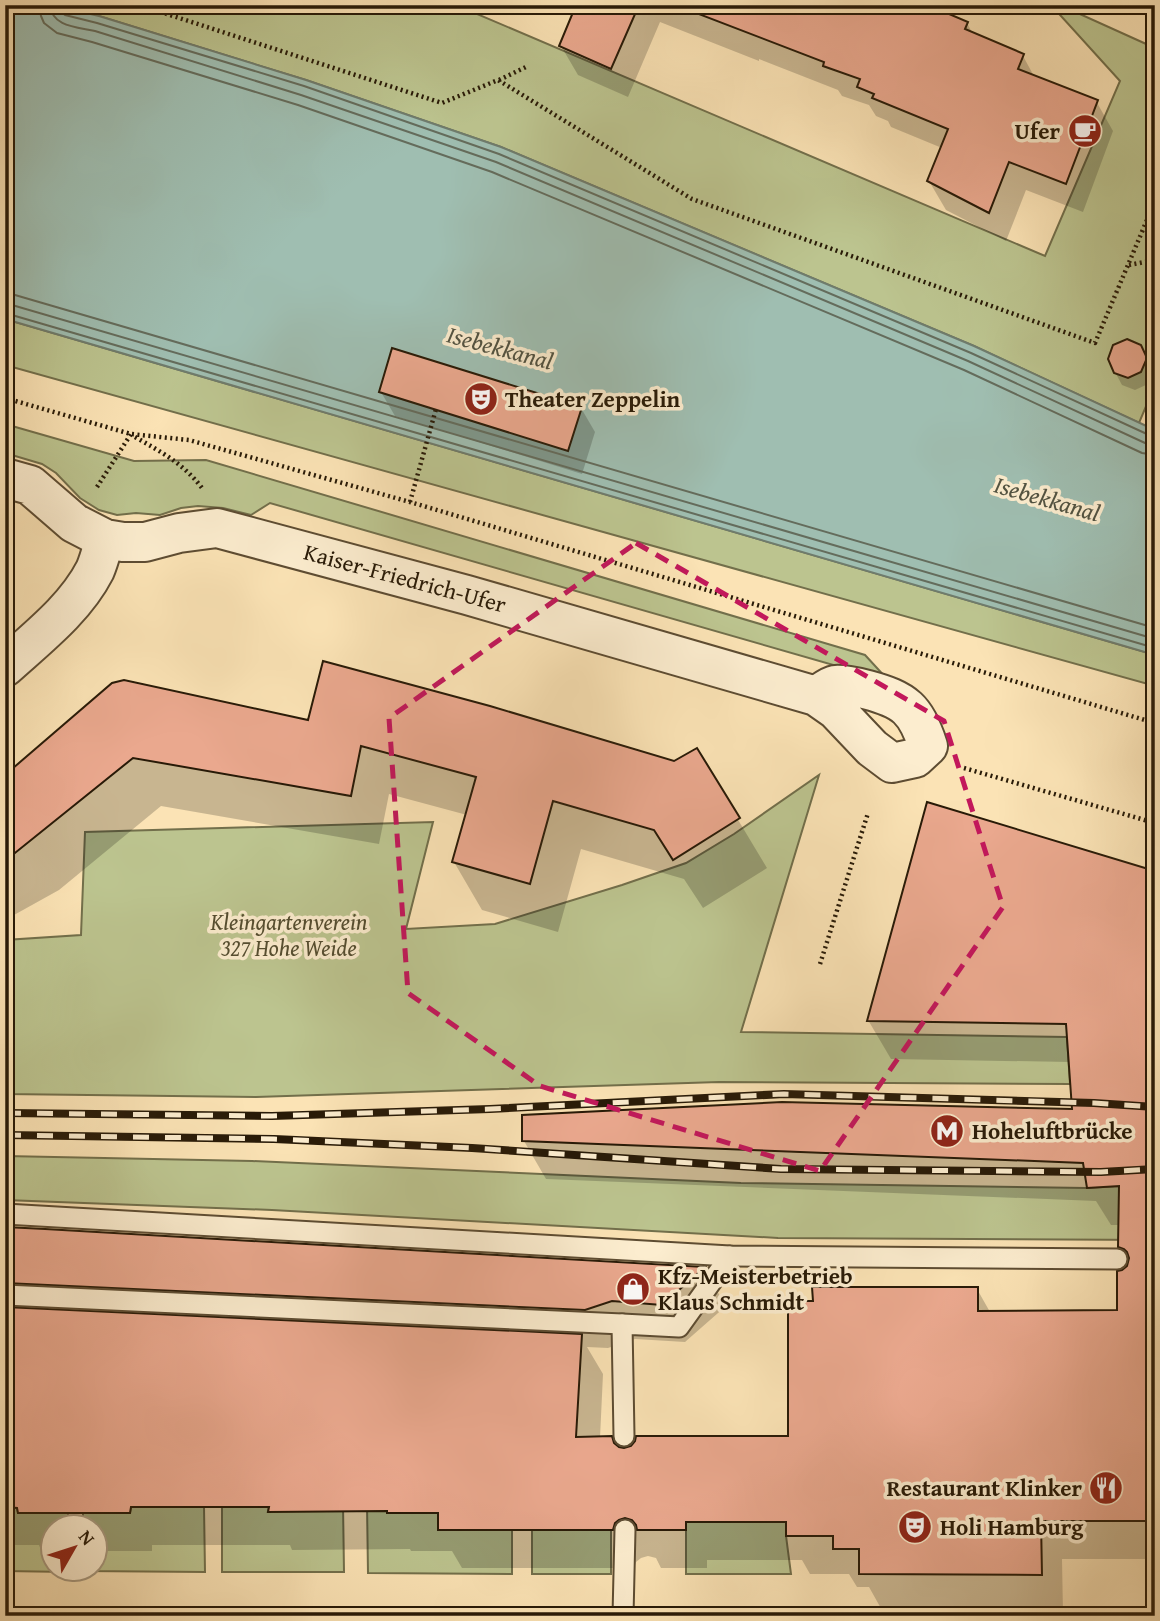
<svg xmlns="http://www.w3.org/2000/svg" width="1160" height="1621" font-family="'Gentium Book Plus',serif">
  <rect width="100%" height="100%" fill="#fbe3b5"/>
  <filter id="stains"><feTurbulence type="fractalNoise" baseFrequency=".00286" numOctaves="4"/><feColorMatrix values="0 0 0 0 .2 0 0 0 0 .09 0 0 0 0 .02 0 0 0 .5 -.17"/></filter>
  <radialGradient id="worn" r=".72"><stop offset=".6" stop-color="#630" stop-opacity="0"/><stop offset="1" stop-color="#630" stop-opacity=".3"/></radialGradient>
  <g fill="#bcc48f" stroke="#726f4b" stroke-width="2">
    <path d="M52,5H456L1045,256L1120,81L1051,5H1060L1155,48V385L1139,423L974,346L501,147L306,80L99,16Z"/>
    <path d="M5,319L1155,655V686L5,365Z"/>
    <path d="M5,424L134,461L206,460L865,655L889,681L270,503L251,515L223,508L198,506L181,508L160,515L136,513L117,515L99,510L80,498L56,473L42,464L5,453Z"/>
    <path d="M819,775L741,1032L1067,1037L1070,1084L719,1082L256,1097L5,1094V940L81,935L85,832L433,822L406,929L495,924L622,885L686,863L734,834Z"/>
    <path d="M5,1156L252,1161L741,1183L1087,1188L1155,1184V1240L778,1238L272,1210L5,1200Z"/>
    <path d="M343,1504L344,1572H222V1507H269L268,1511Z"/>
    <path d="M367,1504L438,1513V1530H512V1574L368,1573Z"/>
    <path d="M5,1507H17L18,1513H68V1526H52V1568L68,1569V1572L5,1571Z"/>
    <path d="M131,1507H204L205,1572L83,1571V1569L94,1568V1526H83V1513H130Z"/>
    <path d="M686,1522H786V1536L791,1574H686Z"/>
    <path d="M532,1529L611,1530V1574H532Z"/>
  </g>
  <path fill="#9fbeb1" stroke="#6f7c6d" stroke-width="2" d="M5,5H52L99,16L306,80L501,147L974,346L1155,430V655L5,319Z"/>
  <g fill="#0003">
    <path d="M578,5H902L967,23L974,36L1023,56L1035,78L1096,101L1113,131L1083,212L1026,190L1006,241L946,210L929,181L942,148L891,127L888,121L876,116L869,105L842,96L838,90L759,59V61L660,22L628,97L578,75L561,46Z"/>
    <path d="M1140,346L1153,371L1148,384L1135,390L1122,385L1115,372Z"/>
    <path d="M381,392L581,408L595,432L582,474L395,416Z"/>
    <path d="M309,722L674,763L696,750L767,868L703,908L684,879L581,849L558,932L482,910L454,862L467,815L389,794L379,844L161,806L59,890L5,920V777Z"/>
    <path d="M1155,873V1559H1062L1063,1613L883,1612L869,1587H857L849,1574H810L802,1560H707V1568H661L656,1558L648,1556L641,1558L636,1562L634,1568H462L452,1551H411L410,1549L292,1550L290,1545H152V1551H94V1526H52V1551L41,1550L39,1545H5V1229L704,1269L726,1306L685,1342L635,1339L608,1348L587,1347L603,1374L600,1438L618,1449L789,1438L815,1302L977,1289L990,1312H1119L1123,1271L1129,1264L1119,1246L1120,1225H1111L1096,1201L546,1179L524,1141L1074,1110L1070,1062L891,1059L868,1020Z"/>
  </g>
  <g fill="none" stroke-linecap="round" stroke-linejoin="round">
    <g stroke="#646c5c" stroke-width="2">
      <path d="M39,5L41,16L44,23L57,33L92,42L298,105L492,172L964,370L1142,453L1155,455"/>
      <path d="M50,5C52,27 77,27 95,31L301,95L496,162L968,361L1145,443L1155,445"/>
      <path d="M59,5L60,11L65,15L97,23L304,86L499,154L971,353L1149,435L1155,436"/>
      <path d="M5,294L15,295L1155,628"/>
      <path d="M5,304L12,305L1155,639"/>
      <path d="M5,313L1155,648"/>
    </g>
  </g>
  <g fill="#eaa88e" stroke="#281a07" stroke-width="2">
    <path d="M576,5H639L611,69L559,46Z"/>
    <path d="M684,5H928L968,22L965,29L1024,54L1018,69L1098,100L1066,184L1009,162L989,213L927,181L948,129L872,98L874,94L857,87L860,79L823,66L824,62L683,8Z"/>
    <path d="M1127,339L1141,345L1147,358L1141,372L1128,378L1114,373L1108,359L1113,345Z"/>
    <path d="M392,348L582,407L568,451L379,392Z"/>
    <path d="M323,661L490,706L674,761L697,748L740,818L673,860L654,830L553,801L530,884L452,862L476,777L361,746L351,796L133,758L5,861V775L112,683L124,680L308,720Z"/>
    <path d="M927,802L1155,871V1521H1041L1042,1575L859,1574V1549H833V1536H786V1522H686V1530H637L636,1525L632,1520L625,1518L619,1520L615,1523L613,1530H438V1513H387V1511L268,1512L269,1507H131L130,1513H18L17,1508L5,1507V1307L582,1334L576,1437L612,1436L614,1443L619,1447L624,1448L631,1446L635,1441L636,1436H788V1301H813L812,1287H978V1311L1117,1310V1271L1122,1270L1127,1266L1129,1258L1127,1252L1124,1249L1118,1247L1119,1186L1087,1188L1083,1163L522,1141V1115L782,1102L1072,1109L1066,1024L867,1021Z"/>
    <path d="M5,1227L45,1229L705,1267L662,1305L612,1301L585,1310L5,1283Z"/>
  </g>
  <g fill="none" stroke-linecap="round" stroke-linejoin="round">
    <g stroke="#5d4c32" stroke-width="23">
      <g id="lane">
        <path d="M5,1214L730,1256L1117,1259"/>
        <path d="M5,1295L622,1324"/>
        <path d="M624,1436L622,1324L679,1327L730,1256"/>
        <path d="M623,1616L625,1530"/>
      </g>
    </g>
    <g stroke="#5d4c32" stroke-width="42">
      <g id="street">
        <path d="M5,478L30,485L74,523L105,539L123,542H145L179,533L217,528L467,595L816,696L836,710L872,748L892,763L915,758L928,746C916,709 905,700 868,690C860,688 842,684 835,685C829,686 821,693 816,696"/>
        <path d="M5,667C37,638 75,609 95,570C99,561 102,549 105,539"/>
      </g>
    </g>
    <g stroke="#281a07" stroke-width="4.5" stroke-dasharray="2 3.5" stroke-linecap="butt">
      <path d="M139,5L442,103L498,80L692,199L1095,343L1155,201"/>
      <path d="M499,80L526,67"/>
      <path d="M1129,265L1155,260"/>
      <path d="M5,398L131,434L189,440L410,502L1155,723"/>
      <path d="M135,437C161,452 183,463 202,488"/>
      <path d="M97,487L131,434"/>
      <path d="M410,502L436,409"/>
      <path d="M964,768L1155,823"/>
      <path d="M820,964L868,813"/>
      <path d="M1146,1139L1155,1144"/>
    </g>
    <use href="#lane" stroke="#fcedcf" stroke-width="19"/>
    <use href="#street" stroke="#fcedcf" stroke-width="38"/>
    <g stroke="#281a07" stroke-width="8">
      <g id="rail">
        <path d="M5,1113L272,1116L490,1109L784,1094L1094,1103L1155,1107"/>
        <path d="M5,1135L274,1139L472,1148L781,1169L1101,1172L1155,1169"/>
      </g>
    </g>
    <use href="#rail" stroke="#fcedcf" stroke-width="5" stroke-dasharray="16" stroke-linecap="butt"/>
  </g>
  <path fill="none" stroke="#c2185b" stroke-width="5" stroke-dasharray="14 9" stroke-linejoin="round" d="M636,543L944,721L1003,907L820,1171L540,1086L408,993L389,718Z"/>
  <defs>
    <g id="cafe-disc" transform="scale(1.75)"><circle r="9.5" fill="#8f2418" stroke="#fcedcf"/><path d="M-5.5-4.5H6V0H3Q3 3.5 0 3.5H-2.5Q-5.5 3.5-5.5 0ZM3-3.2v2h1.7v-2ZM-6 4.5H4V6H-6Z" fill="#fff"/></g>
    <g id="theatre-disc" transform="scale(1.75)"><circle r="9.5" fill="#8f2418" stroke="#fcedcf"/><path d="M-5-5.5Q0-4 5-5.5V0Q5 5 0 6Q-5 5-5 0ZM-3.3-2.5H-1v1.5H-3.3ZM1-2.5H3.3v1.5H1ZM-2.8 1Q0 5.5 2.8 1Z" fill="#fff"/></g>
    <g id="metro-disc" transform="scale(1.75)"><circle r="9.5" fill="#8f2418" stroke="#fcedcf"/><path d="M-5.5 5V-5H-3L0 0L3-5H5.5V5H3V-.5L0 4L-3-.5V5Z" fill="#fff"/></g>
    <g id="shop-disc" transform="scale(1.75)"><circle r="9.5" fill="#8f2418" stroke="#fcedcf"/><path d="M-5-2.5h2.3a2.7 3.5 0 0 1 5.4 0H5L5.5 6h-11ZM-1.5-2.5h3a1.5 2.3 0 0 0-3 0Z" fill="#fff"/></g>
    <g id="restaurant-disc" transform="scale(1.75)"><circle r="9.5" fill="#8f2418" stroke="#fcedcf"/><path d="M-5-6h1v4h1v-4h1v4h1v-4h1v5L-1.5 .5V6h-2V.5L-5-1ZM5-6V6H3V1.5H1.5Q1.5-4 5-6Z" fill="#fff"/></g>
  </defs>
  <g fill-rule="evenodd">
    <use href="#cafe-disc" x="1085" y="131"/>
    <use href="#theatre-disc" x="481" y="399"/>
    <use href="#metro-disc" x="947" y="1131"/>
    <use href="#shop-disc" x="633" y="1289"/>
    <use href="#restaurant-disc" x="1106" y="1488"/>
    <use href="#theatre-disc" x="915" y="1527"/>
  </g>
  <g text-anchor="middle" stroke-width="7" stroke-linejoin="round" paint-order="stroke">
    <g font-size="23" font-weight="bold" fill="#281a07" stroke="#fcedcf" text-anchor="start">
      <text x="1060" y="139" text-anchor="end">Ufer</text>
      <text x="505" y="407">Theater Zeppelin</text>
      <text x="972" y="1139">Hoheluftbrücke</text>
      <text x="658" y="1284">Kfz-Meisterbetrieb<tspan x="658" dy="26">Klaus Schmidt</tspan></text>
      <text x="1082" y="1496" text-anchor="end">Restaurant Klinker</text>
      <text x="940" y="1535">Holi Hamburg</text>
    </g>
    <g font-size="23" fill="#281a07" stroke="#fcedcf">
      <text transform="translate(405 578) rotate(15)" y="8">Kaiser-Friedrich-Ufer</text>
    </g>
    <g font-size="23" font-style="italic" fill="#544d30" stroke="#fcedcf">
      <text x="289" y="930">Kleingartenverein<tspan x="289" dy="26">327 Hohe Weide</tspan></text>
    </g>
    <g font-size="24" font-style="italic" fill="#525342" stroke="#fcedcf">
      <text transform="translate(500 348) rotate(15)" y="8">Isebekkanal</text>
      <text transform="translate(1047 499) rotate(16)" y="8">Isebekkanal</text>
    </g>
  </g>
  <rect width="1160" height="1621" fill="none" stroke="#fbe3b5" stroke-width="28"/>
  <rect x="7" y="7" width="1146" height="1607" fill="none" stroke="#281a07" stroke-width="3.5"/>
  <rect x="14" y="14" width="1132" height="1593" fill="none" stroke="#281a07" stroke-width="2"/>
  <g transform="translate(74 1548) rotate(51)"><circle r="33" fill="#fcedcf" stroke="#a7997f" stroke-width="2"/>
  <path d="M0-5L12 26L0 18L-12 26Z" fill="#8f2418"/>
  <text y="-10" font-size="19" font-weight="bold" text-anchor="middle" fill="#281a07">N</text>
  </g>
  <rect width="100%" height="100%" filter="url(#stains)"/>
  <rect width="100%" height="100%" fill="url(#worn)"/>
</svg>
